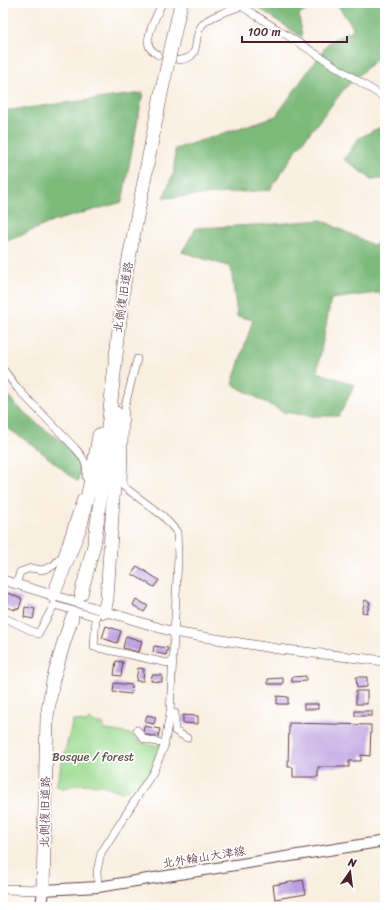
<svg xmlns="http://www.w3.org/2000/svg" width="388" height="910" font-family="Sriracha,'Klee One',sans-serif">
  <rect width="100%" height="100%" fill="#fff"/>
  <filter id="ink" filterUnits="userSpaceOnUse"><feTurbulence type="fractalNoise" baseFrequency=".025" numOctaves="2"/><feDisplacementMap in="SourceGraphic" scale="8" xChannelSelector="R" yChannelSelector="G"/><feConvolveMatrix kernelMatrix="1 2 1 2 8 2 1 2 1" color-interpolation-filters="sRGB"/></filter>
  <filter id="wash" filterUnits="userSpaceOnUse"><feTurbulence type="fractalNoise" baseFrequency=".012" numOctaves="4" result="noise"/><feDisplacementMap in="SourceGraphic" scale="16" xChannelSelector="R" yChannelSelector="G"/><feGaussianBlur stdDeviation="0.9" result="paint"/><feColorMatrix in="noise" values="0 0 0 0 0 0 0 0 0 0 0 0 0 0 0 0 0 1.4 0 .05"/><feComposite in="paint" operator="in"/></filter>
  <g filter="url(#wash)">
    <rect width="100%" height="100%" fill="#f9efe1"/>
    <path fill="#9bda8f" stroke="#727c5d" d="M89,719L97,724L103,723L105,731L108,730C120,733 134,731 140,743L155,746L167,741L148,778L122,792L103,785L80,784L63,788L56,786L73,720L86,722Z"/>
    <g fill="#7cba7a" stroke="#636c52">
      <path d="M251,3H324L299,14L302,37Z"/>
      <path d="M336,3H385V51L345,88L297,149L270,190L163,198L174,172L175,149L276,116L329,42L354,29Z"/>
      <path d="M143,93L122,202L54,221L3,243V111Z"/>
      <path d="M385,125V179H371L344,159L359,138Z"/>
      <path d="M321,220L373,245L385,244V292L331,299L317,372L355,385L339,416H313L283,412L232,384L253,320L237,316L231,267L182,252L196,228L275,224Z"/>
      <path d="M3,389L15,404L39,425L68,446L81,466L78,482L34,446L3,425Z"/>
    </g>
    <g id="blocks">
      <g fill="#bc9fdf">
        <path d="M137,566L159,580L154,587L132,574Z"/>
        <path d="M3,593L7,595L8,593L22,599L19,609L15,608V610L3,606Z"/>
        <path d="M136,599L148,606L144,612L133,605Z"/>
        <path d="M365,600L370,602L367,613L362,612Z"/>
        <path d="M25,607L35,609L33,619L24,617Z"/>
        <path d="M106,626L121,631L117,643L102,638Z"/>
        <path d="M126,636L142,641L139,652L123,648Z"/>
        <path d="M154,646L168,648L166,655L153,652Z"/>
        <path d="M116,661L123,662L121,676L114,675Z"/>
        <path d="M138,668L144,669L143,681H136Z"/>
        <path d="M152,675H162V682L151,681Z"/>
        <path d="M306,676V681L292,682V677Z"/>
        <path d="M356,677H367V687L357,688Z"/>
        <path d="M283,678V684H268V679Z"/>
        <path d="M114,683L132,685L131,694L113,692Z"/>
        <rect x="356" y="691" width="11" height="13"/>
        <path d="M277,696L288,697V704H277Z"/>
        <rect x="304" y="704" width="14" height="5"/>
        <rect x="355" y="711" width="17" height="5"/>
        <path d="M147,715L156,717L154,724L145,722Z"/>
        <path d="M183,715L198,716V724L183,723Z"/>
        <path d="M289,723L371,725L370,756L361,755V761H349V767H318V777H293V767H288Z"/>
        <path d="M144,726L160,729L158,737L143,734Z"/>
        <path d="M303,880L306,894L275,899L273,885Z"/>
      </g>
    </g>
  </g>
  <g filter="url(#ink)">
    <use href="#blocks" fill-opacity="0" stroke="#643e46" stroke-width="1"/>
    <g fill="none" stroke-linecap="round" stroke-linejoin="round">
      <g stroke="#643e46" stroke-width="8">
        <g id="minor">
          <path d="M158,55C155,52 150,50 149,46C145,36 158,13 162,3"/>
          <path d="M179,60C204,58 191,38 202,25C210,15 230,11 241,6L385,98"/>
          <path d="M3,369L18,389L75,448C82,456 89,465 86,477"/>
          <path d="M16,585L20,572L31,568L42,570L53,566L62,556L81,498"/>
          <path d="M3,617L38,634L54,605L96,617L94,647L172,664"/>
          <path d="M170,713H175V731L187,738"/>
          <path d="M137,730L144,739L165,744"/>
          <path d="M98,887L97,871L101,853L153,772L164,747L170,713L178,558L177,532L163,516L123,486L125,406L137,359"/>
        </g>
      </g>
      <g stroke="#643e46" stroke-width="10">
        <g id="tertiary">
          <path d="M3,580L173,632L278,649L385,661"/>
          <path d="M3,889L43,890"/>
        </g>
      </g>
      <g stroke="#643e46" stroke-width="12">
        <path id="secondary" d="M41,907L43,890L98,887L385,841"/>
      </g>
      <g stroke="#643e46" stroke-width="14">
        <g id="motorway">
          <path d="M81,594L94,545L98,517L124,284L161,94L181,3"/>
          <path d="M53,596L81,525L92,475L99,435"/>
          <path d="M104,612L107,599L117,433L116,413"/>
          <path d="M43,890L47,717L53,680L64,642L72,618"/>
        </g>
      </g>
      <use href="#minor" stroke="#fff" stroke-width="7"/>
      <use href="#tertiary" stroke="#fff" stroke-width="9"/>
      <use href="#secondary" stroke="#fff" stroke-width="10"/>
      <use href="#motorway" stroke="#fff" stroke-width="13"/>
    </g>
  </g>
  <g text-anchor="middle" stroke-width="3.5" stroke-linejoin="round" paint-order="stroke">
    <g font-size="12" fill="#4a1f2b" stroke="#fff">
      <text transform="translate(123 297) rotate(-81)" y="4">北側復旧道路</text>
      <text transform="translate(45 812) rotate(-89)" y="4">北側復旧道路</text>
      <text transform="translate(204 857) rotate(-9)" y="4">北外輪山大津線</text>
    </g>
    <g font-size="12" fill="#625749" stroke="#fff">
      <text x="93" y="761">Bosque / forest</text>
    </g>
  </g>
  <rect width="388" height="910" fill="none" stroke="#fff" stroke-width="16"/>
  <g transform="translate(350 872) rotate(14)" stroke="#ffffff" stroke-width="3" paint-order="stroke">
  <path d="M0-3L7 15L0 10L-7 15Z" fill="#4a1f2b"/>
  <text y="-6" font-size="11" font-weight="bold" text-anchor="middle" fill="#4a1f2b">N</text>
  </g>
  <path d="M242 36v6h105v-6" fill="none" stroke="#4a1f2b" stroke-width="2"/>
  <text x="248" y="36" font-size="12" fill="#4a1f2b" stroke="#ffffff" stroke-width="3" paint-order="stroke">100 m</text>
</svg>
